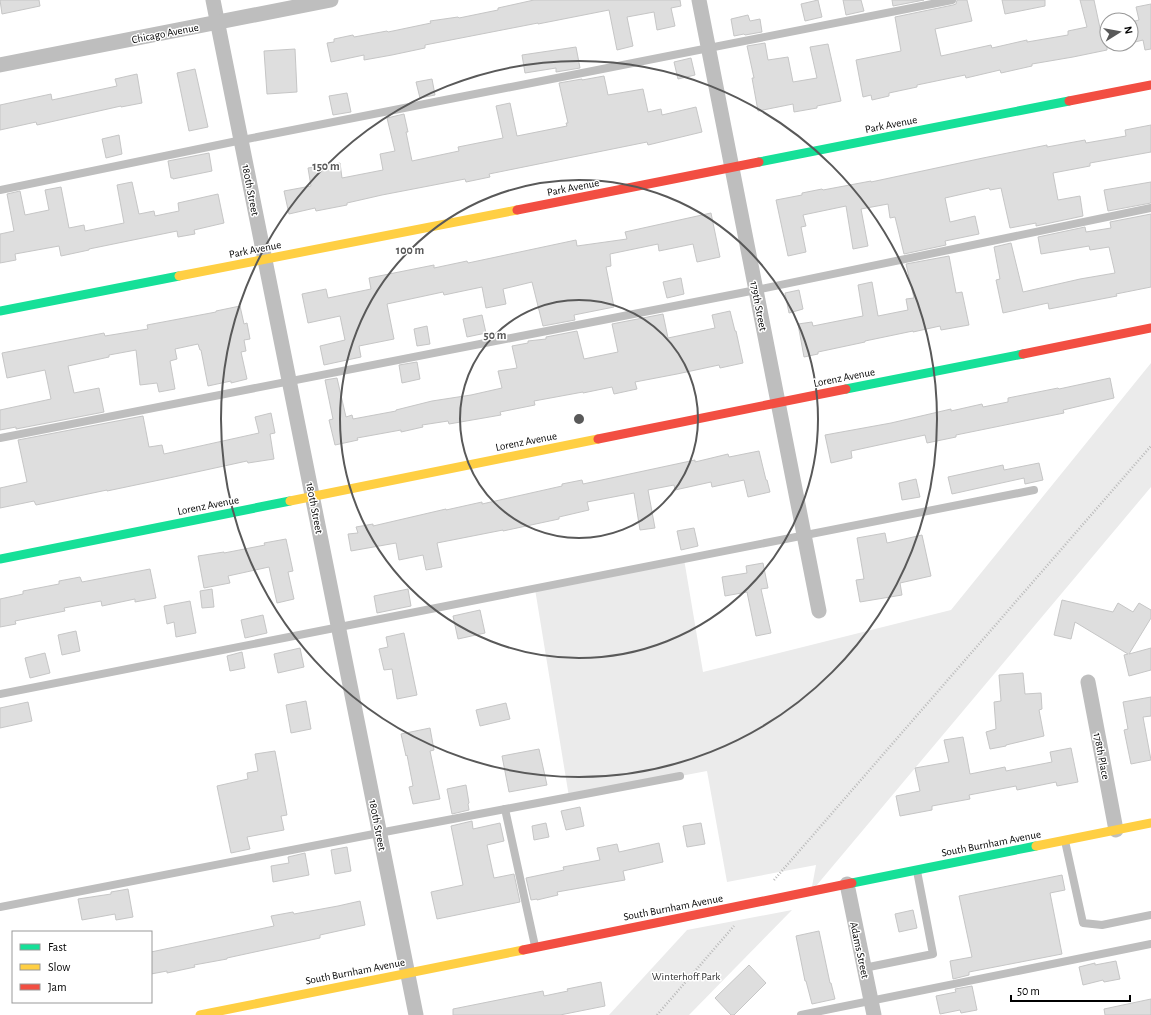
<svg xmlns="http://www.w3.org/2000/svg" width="1151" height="1015" font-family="'Alegreya Sans',sans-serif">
  <rect width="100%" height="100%" fill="#fff"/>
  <g fill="#ebebeb">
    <path d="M1151,363V487L811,892L816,865L727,882L707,771L569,797L535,589L684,559L703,672L951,610Z"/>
    <path d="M792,910L689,1015H609L687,930Z"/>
  </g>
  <g fill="#dedede" stroke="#c6c6c6">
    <path d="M0,0H39L40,6L2,14Z"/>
    <path d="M534,0H680L681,6L671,8L675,26L657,30L654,12L627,17L633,46L617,50L609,10L538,24V23L425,45V48L392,55L364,60V55L331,62L327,43L334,42V39L353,35L354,37L387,31L388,32L431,23L430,21L458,17L459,18L498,10V8Z"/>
    <path d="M818,0L822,17L805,21L801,4Z"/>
    <path d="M843,0H861L864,11L846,15Z"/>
    <path d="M892,0H924L893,6Z"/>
    <path d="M957,0H967L972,21L935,29L941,56L991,45L992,48L1027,40V42L1068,35V31L1087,27L1080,0H1094L1100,28L1107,27V50L1073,57L1032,64V66L1001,73L1000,70L966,78L965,75L917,85V87L889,93V96L872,100L871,95L863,97L856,60L901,51L895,17L953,5L956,4Z"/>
    <path d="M1002,0H1045V6L1005,14Z"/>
    <path d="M1151,4V49L1145,50L1143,40L1131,43V22L1139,20L1136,7Z"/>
    <path d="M748,15L750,21L760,19L762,32L745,35L744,34L734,36L731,19Z"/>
    <path d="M765,43L768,60L788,57L793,82L817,78L810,47L828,44L841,101L817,106V108L794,112L793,104L758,111L752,78H754L747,46Z"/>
    <path d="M576,47L580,68L556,72V68L525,73L522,55Z"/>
    <path d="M295,49L297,92L267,94L264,51Z"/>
    <path d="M691,58L695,75L678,79L674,62Z"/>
    <path d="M195,69L208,127L189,131L177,73Z"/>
    <path d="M137,74L142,103L121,107V106L37,125L36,122L0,130V105L51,94L52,100L117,86L115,79Z"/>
    <path d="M604,76L608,95L643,89L648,112L661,109L662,115L696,107L702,132L648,145L647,142L489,174L490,177L466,182L465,179L382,195L347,203V205L316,211L315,208L289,214L284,191L311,186L308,168L340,163L342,178L383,170L380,154L395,151L387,118L404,114L408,132H406L412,161L459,151L458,147L503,138L496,106L510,103L517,136L567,126L566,123H568L559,83L582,79V80Z"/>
    <path d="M432,79L435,95L420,98L416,82Z"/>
    <path d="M347,93L351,112L333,115L329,96Z"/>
    <path d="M1151,125V152L1090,163V166L1053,173L1058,200L1080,196L1083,216L1036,226V223L1010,228L1001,188L990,190L989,188L945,198L950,222L975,216L979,234L945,241L946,245L904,254L895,217L890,218L888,204L861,209L868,246L853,249L846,206L803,215L806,226L801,227L806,252L788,256L776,200L802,195V193L822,189L823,190L871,181V182L983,158L1047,145V147L1085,140L1086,143L1126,136L1125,130Z"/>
    <path d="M119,135L122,154L106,158L102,139Z"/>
    <path d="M209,153L212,171L173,179V178H171L168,161Z"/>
    <path d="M132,182L139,214L154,211L155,216L179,211L178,203L218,194L224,223L194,230L195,234L178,237L177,231L89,249V250L61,256L59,246L15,254L16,260L0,263V234L14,231L7,194L20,191L25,215L49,210L45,190L61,187L69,228L84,225L85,231L124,223L117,185Z"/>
    <path d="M1151,182V203L1108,211L1104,190Z"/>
    <path d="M711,213L720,257L697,262L693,244L659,251L658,244L610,254L611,266L606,267L614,307L574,315L575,320L543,326L532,282L503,289L506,304L486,308L482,287L444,295L443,292L387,304L394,339L359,346L361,357L324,365L320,346L345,340L340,316L308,323L302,294L326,289L328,298L371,289L369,278L434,265V268L467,261L468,263L576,240L577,246L627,239L625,232Z"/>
    <path d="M1151,214V287L1116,294L1117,296L1049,309L1048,303L1003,313L996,280L1000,279L994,247L1011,243L1023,292L1080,279L1115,273L1109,247L1090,250L1089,246L1041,254L1038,237L1085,227L1086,232L1111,228L1110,222Z"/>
    <path d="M949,256L956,293L962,292L969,325L941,330L940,326L913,332V331L865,341V342L818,352V354L804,357L798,324L812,322L813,326L863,316L858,285L872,282L878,316L908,310L906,299L914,298L906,264Z"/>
    <path d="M681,278L684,294L667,298L663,282Z"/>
    <path d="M799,290L803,309L789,313L785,293Z"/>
    <path d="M240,306L244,324L247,323L250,339L244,340L246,351L241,352L247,379L231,383V381L208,386L201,350H200L198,344L175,349L177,359L170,361L175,389L159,392L157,383L140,385L136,350L109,355V357L68,366L74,393L99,388L104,412L16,429V427L0,430V410L51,399L45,370L7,378L2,353L104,333L105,336L148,329L147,325L216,312V311Z"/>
    <path d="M730,311L735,331H736L743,363L720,368L719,365L677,374L635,382L637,389L614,394L612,387L583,393V392L534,401L535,405L500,412L501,415L449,424L448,421L422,425L423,427L401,432V430L357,438L358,440L335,445L329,420L333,419L325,380L337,378L346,417L352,415L353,419L396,411V410L432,401L471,395L502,388L498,371L517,368L512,346L528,343V341L546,339V337L577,331L584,359L618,352L612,324L663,314L668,338L715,328L712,315Z"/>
    <path d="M482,315L486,333L467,337L463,319Z"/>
    <path d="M427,326L430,344L417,346L414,329Z"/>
    <path d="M417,362L420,379L402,383L399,365Z"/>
    <path d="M1110,378L1114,398L1063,410L1064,413L956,435V437L927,443L925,435L851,451L852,458L831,463L825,435L891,423L951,409V411L982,404L983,407L1008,402V398L1058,388L1059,389Z"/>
    <path d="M271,413L275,433L270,434L274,459L248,463L247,461L169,478L107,491V490L36,505L34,501L0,508V488L27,482L18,440L143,416L149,447L162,445L164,454L259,433L255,417Z"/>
    <path d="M759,451L766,480H767L770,492L748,497L744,480L712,487L711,482L675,490L674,485L648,490L655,528L640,530L634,493L587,502L589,510L559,517V519L503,531V530L437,543L442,567L426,570L423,555L399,560L396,543L351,551L348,534L358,533L356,527L373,524V526L446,509V510L482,502V504L562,486V484L582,480L583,484L695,460V462L728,454L729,457Z"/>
    <path d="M1039,463L1043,480L1025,484L1024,478L952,494L948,477L1003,465L1004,470Z"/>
    <path d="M916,479L920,497L902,500L899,483Z"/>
    <path d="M694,528L698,546L681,550L677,531Z"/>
    <path d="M885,533L887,543L922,535L931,576L900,583L902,595L860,602L856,580L864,579L857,538Z"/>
    <path d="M286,539L293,571L288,572L294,599L277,603L269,567L228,576L230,583L204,588L198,556L224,552V553L265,545L264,543Z"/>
    <path d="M763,563L768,588L761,589L771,633L756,636L747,592L725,596L722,577L747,573L746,566Z"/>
    <path d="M150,569L156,598L135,602V599L102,606L101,601L64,608L65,611L15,621L16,624L0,627V599L23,594V591L59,584V581L80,577L82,582Z"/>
    <path d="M212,589L214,607L202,608L200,591Z"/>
    <path d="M408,589L411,606L377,613L374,596Z"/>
    <path d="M1062,600L1113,612L1118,603L1133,612L1139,603L1151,610V618L1129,654L1151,648V670L1129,676L1124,655L1128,654L1075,622L1071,639L1054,635Z"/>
    <path d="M190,601L196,633L176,637L174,622L167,624L164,606Z"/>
    <path d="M480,610L485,633L458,639L453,616Z"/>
    <path d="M263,615L267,633L245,638L241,620Z"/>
    <path d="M76,631L80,651L62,655L58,635Z"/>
    <path d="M404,633L417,695L397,699L392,669L384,670L379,649L388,647L386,637Z"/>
    <path d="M300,648L304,667L278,673L274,654Z"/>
    <path d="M242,652L245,668L230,671L227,656Z"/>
    <path d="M45,653L50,673L30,678L25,658Z"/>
    <path d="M1023,673L1025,694L1041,693L1042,709L1039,710L1044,736L1006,745V746L990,749L986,732L996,729L994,702L1001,701L999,675Z"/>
    <path d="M1151,697V716L1143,717L1151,760L1131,764L1124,730L1128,729L1123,702Z"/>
    <path d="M306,701L311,729L291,733L286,705Z"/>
    <path d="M28,702L32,721L0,728V708Z"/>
    <path d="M506,703L510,719L480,726L476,710Z"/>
    <path d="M430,728L434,750L430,751L440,799L413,804L409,787L413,786L407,755L406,756L401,734Z"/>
    <path d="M963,737L970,774L1005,767L1006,771L1052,762L1050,752L1071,748L1078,782L1057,786L1056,782L1017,790L1016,786L969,795L970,799L932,806V810L900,816L896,796L920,791L915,768L949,762L944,740Z"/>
    <path d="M539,749L547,785L509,792L502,756Z"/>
    <path d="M275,751L287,815L281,816L284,830L247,837L250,849L231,853L217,786L248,779L247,773L258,771L255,754Z"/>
    <path d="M466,785L469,803L468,804L469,810L452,814L447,789Z"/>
    <path d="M580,807L584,826L566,830L561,811Z"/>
    <path d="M472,821L473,829L500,823L504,841L487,845L494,878L514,874L520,902L437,919L431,892L463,885L451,826Z"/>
    <path d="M546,823L549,837L534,840L532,826Z"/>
    <path d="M701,823L705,844L687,847L683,826Z"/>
    <path d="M659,843L663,862L623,871L625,880L557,892L558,895L537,900V899L531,900L526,878L564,870L563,867L600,860L597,848L617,844L619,852Z"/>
    <path d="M347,847L351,871L335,874L331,850Z"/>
    <path d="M305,853L309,875L273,882L271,866L289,863L288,857Z"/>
    <path d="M1062,875L1065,890L1050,893L1062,954L969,972V975L953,979L950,961L972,957L959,896Z"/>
    <path d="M128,889L133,917L116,920L115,914L82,920L78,899L111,894V892Z"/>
    <path d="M360,901L365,925L320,935V938L250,953L227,958V959L194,965L195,967L167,973V971L151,974V952L274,926L271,916L293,912L294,914L338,906Z"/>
    <path d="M913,910L917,928L899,932L895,914Z"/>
    <path d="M819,931L830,983H831L835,999L812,1004L806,981H805L796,936Z"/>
    <path d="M1116,961L1120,979L1104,982L1103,980L1083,985L1079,967L1095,963V965Z"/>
    <path d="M749,965L766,983L734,1015H731L715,998Z"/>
    <path d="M601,982L605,1006L560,1015H453V1009L543,991L544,996L568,991L567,989Z"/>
    <path d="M972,986L977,1010L961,1013L960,1010L940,1014L936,996L956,992L955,989Z"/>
    <path d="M1151,999V1015H1105L1104,1009Z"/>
  </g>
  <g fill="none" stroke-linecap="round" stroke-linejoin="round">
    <g stroke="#b9b9b9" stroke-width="2.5" stroke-dasharray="1 2" stroke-linecap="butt">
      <path d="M774,880L1151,446"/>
      <path d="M657,1015L734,926"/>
    </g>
    <g stroke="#bebebe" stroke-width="8">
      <path d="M0,190L242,140L952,0"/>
      <path d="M0,438L756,290L1151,208"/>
      <path d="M0,694L1034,490"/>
      <path d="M505,809L535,946"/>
      <path d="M1065,841L1083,923L1102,925L1151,915"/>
      <path d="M0,907L379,833L680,776"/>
      <path d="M864,968L933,954L917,871"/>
      <path d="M801,1015L1151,944"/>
    </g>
    <g stroke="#bebebe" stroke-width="15">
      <path d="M213,0L416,1015"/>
      <path d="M699,0L819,611"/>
      <path d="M0,65L331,0"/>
      <path d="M1088,682L1116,830"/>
      <path d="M847,884L874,1015"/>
    </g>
    <g stroke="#16e098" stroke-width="9">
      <path d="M759,162L1069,101"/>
      <path d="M0,311L179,276"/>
      <path d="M846,389L1023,354"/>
      <path d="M0,559L290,501"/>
      <path d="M852,883L1036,846"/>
    </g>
    <g stroke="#ffcf43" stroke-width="9">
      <path d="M179,276L517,210"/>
      <path d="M290,501L598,439"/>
      <path d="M1036,846L1151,823"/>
      <path d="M200,1015L523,950"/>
    </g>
    <g stroke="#f24e42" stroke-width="9">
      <path d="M1069,101L1151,85"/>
      <path d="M517,210L759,162"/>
      <path d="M1023,354L1151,328"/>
      <path d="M598,439L846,389"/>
      <path d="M523,950L852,883"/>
    </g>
  </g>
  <g fill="none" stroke="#595959" stroke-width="2">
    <circle cx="579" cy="419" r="119"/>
    <circle cx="579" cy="419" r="239"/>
    <circle cx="579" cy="419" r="358"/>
  </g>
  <g text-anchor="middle" stroke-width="3" stroke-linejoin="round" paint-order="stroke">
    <g font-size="11" fill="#000" stroke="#fff">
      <text transform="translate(165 33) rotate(-11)" y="4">Chicago Avenue</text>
      <text transform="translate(891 124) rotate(-11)" y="4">Park Avenue</text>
      <text transform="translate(573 187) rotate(-11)" y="4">Park Avenue</text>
      <text transform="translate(251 190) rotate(79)" y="4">180th Street</text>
      <text transform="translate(255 249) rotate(-11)" y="4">Park Avenue</text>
      <text transform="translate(759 306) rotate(79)" y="4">179th Street</text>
      <text transform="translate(844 377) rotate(-11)" y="4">Lorenz Avenue</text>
      <text transform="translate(526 441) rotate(-11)" y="4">Lorenz Avenue</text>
      <text transform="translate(208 505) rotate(-11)" y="4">Lorenz Avenue</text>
      <text transform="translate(315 508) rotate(79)" y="4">180th Street</text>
      <text transform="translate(1102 756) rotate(79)" y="4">178th Place</text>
      <text transform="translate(378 825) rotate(79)" y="4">180th Street</text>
      <text transform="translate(991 843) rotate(-11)" y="4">South Burnham Avenue</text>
      <text transform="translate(673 907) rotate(-11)" y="4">South Burnham Avenue</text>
      <text transform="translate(860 950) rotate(78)" y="4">Adams Street</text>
      <text transform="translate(355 971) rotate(-11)" y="4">South Burnham Avenue</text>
    </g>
    <g font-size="11" fill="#313131" stroke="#fff">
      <text x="686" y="980">Winterhoff Park</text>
    </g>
  </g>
  <circle cx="579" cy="419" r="6" fill="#595959" stroke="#fff" stroke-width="2"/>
  <g font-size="12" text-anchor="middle" font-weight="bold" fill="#595959" stroke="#fff" stroke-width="3" stroke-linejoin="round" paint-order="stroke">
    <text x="326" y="170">150 m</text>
    <text x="410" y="254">100 m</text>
    <text x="495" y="339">50 m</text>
  </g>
  <rect x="12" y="931" width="140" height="72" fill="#ffffff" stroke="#999999"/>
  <rect x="20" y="944" width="20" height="6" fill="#16e098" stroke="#999999"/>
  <text x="48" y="951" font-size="12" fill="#000000">Fast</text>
  <rect x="20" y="964" width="20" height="6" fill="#ffcf43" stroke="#999999"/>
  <text x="48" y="971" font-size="12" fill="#000000">Slow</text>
  <rect x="20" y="984" width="20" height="6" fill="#f24e42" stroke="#999999"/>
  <text x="48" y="991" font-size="12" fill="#000000">Jam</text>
  <g transform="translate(1119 32) rotate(79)"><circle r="19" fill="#ffffff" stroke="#999999"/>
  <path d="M0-3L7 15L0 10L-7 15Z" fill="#595959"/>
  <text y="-6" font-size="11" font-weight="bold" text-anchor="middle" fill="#000000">N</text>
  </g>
  <path d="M1011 995v6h119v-6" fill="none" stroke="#000000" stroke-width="2"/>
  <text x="1017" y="995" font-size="12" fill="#000000" stroke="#ffffff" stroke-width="3" paint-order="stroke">50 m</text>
</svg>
